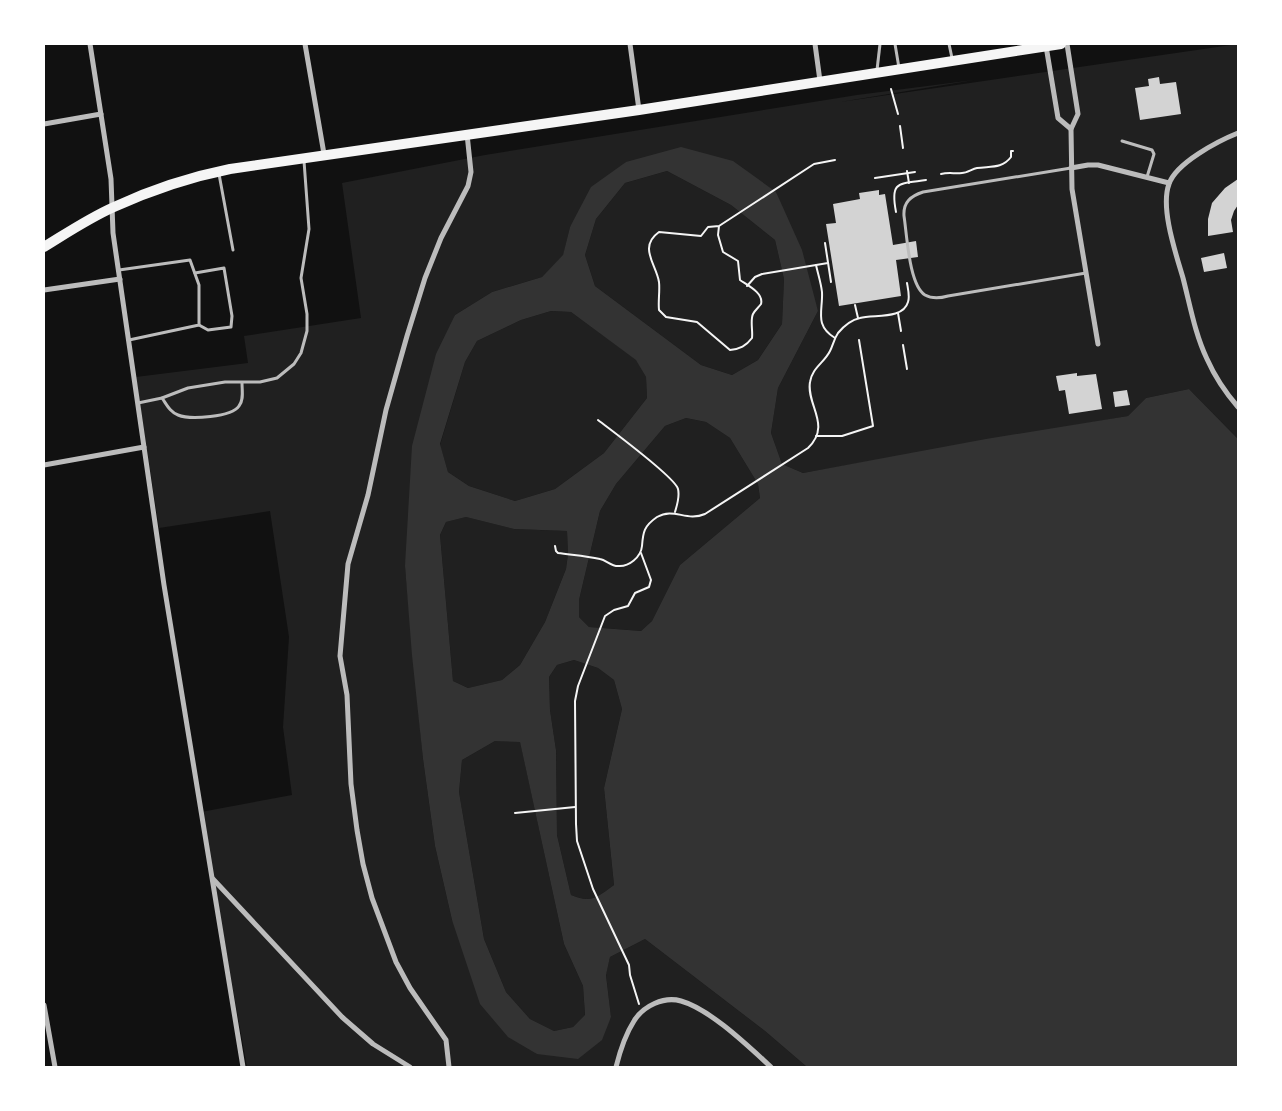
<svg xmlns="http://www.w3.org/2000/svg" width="1282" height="1111" font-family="'Noto Serif',serif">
  <rect width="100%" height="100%" fill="#111"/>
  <g fill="#202020">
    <path d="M1238,44V439L1189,389L1146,398L1128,416L803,473L782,464L771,433L778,388L818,311L776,192L626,162L570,227L563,256L542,277L492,292L455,315L405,566L423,759L435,846L452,920L537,1054L611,1018L606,974L610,957L645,939L765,1031L807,1067H247L201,812L292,795L283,727L289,637L270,511L159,528L136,377L248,363L244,336L361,318L342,183L485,155L857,95L974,80L840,102Z"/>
    <path d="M667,171L731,205L775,240L784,279L782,324L758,360L732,375L701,365L595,286L585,255L596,219L625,183Z"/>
    <path d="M551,311L571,312L637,360L646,377L647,398L604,453L555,489L515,501L469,486L448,472L440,445L465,362L477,341L521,320Z"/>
    <path d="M686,418L706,422L730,438L758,484L760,498L680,565L652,621L641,631L589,627L579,617V600L600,511L616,484L665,426Z"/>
    <path d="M466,517L514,529L567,531L568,554L566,569L545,622L520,665L502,680L468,688L453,681L440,535L446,522Z"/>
    <path d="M574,660L598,668L614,680L622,709L604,788L614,885C597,897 592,904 571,895L557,835L556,750L550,710L549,677L557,665Z"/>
    <path d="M495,741H520L564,944L583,986L585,1016L573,1027L554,1031L530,1019L506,992L484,939L459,792L462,760Z"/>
  </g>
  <path fill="#333" fill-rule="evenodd" d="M681,147L733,161L776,192L802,250L818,311L778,388L771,433L782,464L803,473L986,439L1128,416L1146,398L1189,389L1238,439V1067H807L765,1031L645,939L610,957L606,975L611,1017L602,1040L578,1059L537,1054L508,1037L480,1004L452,920L435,846L423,759L412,655L405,566L412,446L436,354L455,315L492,292L542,277L563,255L570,227L591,187L626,162ZM667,171L731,205L775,240L784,279L782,324L758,360L732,375L701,365L595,286L585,255L596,219L625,183ZM551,311L571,312L636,360L646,377L647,398L604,453L555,489L515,501L469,486L448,472L440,444L465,362L477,341L521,320ZM686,418L706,422L730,438L758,484L760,498L680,565L652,621L641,631L589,627L579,617V600L600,511L616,484L665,426ZM466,517L514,529L567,531L568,554L566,569L545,622L520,665L502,680L468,688L453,681L440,535L446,522ZM574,660L598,668L614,680L622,709L604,788L614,885C597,897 592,904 571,895L557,835L556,750L550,710L549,677L557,665ZM495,741L520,742L564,944L583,986L585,1015L573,1027L554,1031L530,1019L506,992L484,939L459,792L462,760Z"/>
  <g fill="#d3d3d3">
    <path d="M1159,77L1160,84L1176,82L1181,114L1140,120L1135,88L1149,86L1148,79Z"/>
    <path d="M1238,179V205L1234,211L1231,220L1233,232L1208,236V219L1212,203L1225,188Z"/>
    <path d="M879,190V195L885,194L893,245L916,241L918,257L896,260L901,296L839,306L826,224L836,223L833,204L860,199L859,193Z"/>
    <path d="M1224,253L1227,268L1204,272L1201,258Z"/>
    <path d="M1077,373V376L1096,374L1102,409L1069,414L1065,390L1059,391L1056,376Z"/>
    <path d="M1127,390L1130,405L1115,407L1113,392Z"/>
  </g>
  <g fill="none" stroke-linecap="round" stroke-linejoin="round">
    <g stroke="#f5f5f5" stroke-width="2">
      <path d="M891,89L898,114"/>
      <path d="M900,126L903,148"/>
      <path d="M907,171L909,183"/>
      <path d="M941,174C949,172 955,174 962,173C967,173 972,169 977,168C990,166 1002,169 1011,157V151H1013"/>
      <path d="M875,178L915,172"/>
      <path d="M896,212C890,181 898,184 926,180"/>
      <path d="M719,226L718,235L723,252L738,261L740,280C747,285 764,293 761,304C759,307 755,310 753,314C750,320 753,331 752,338C746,346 740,349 730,350L697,322L666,317L659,310C658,301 660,291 659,282C656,264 638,247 659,232L701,236L708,227L719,226L814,164L835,160"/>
      <path d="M825,243L831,282"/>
      <path d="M816,265C818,274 821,283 822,292C823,311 814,325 835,338"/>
      <path d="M747,286L755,277L762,274L828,263"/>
      <path d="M855,305L858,318"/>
      <path d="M898,313L901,331"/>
      <path d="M903,345L907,369"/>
      <path d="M598,420C612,431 675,477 678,489C680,497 677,505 675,512"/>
      <path d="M816,436H842L873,426L859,340"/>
      <path d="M555,546L556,551L558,553C572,555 586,556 600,559C606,560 611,566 618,566C629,567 641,557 642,546C643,532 644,526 657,517C674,507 686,522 705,514L808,448C832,425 806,405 810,382C812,368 824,363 830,351C833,345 834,339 838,333C843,327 851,320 860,318C873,314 903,320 908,302C910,297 908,289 907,283"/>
      <path d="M515,813L575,807"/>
      <path d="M639,1004L630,975L629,965L593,889L577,841L576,824L575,701L578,686L605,616L614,610L628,606L635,593L649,587L651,580L641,553"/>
    </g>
    <g stroke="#bcbcbc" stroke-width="3">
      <path d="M895,44L899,68"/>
      <path d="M949,44L952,58"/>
      <path d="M877,70L880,44"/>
      <path d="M1122,141L1152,150L1154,154L1147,177"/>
      <path d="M1071,168L923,192C911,196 903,202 904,216C907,235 909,285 925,295C932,299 941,298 948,296L1086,273"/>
      <path d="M219,174L233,250"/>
      <path d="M119,270L190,260L199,285V325L129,340"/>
      <path d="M195,273L224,268L232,316L231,327L208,330L199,325"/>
      <path d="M162,398C167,405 170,412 178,415C190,420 232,417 239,406C244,400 242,391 242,383"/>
      <path d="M138,403L162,398L188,388L225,382H260L277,378L294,364L301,353L307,331V314L301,278L309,229L304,161"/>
    </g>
    <g stroke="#bcbcbc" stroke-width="5">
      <path d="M90,44L111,179L113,233L164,585L243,1067"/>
      <path d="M305,44L324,154"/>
      <path d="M630,44L639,110"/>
      <path d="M815,44L820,81"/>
      <path d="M1067,44L1078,114L1071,129L1072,189L1098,344"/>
      <path d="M1046,46L1058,118L1071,129"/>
      <path d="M44,124L101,114"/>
      <path d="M1238,133C1218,141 1176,163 1169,184C1160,208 1176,254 1183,278C1190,305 1195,334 1207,359C1215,377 1225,392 1238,407"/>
      <path d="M1071,168L1088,165H1098L1169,183"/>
      <path d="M44,290L120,279"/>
      <path d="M44,465L144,447"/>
      <path d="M213,879L342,1017L373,1044L410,1067"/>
      <path d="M44,1005L55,1067"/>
      <path d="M449,1067L446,1040L410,988L396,962L372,898L363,864L357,830L351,784L347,695L340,656L348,564L368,495L386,410L407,336L425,278L441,238L468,186L471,172L467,134"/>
      <path d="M616,1067C620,1051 625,1035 634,1021C643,1006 664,996 681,1001C710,1009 749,1047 771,1067"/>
    </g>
    <path stroke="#f5f5f5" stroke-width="10" d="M44,247C67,233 89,218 114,207C151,190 190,177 230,169L639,110L1061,44"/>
  </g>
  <rect width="1282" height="1111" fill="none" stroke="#ffffff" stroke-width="90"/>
</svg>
